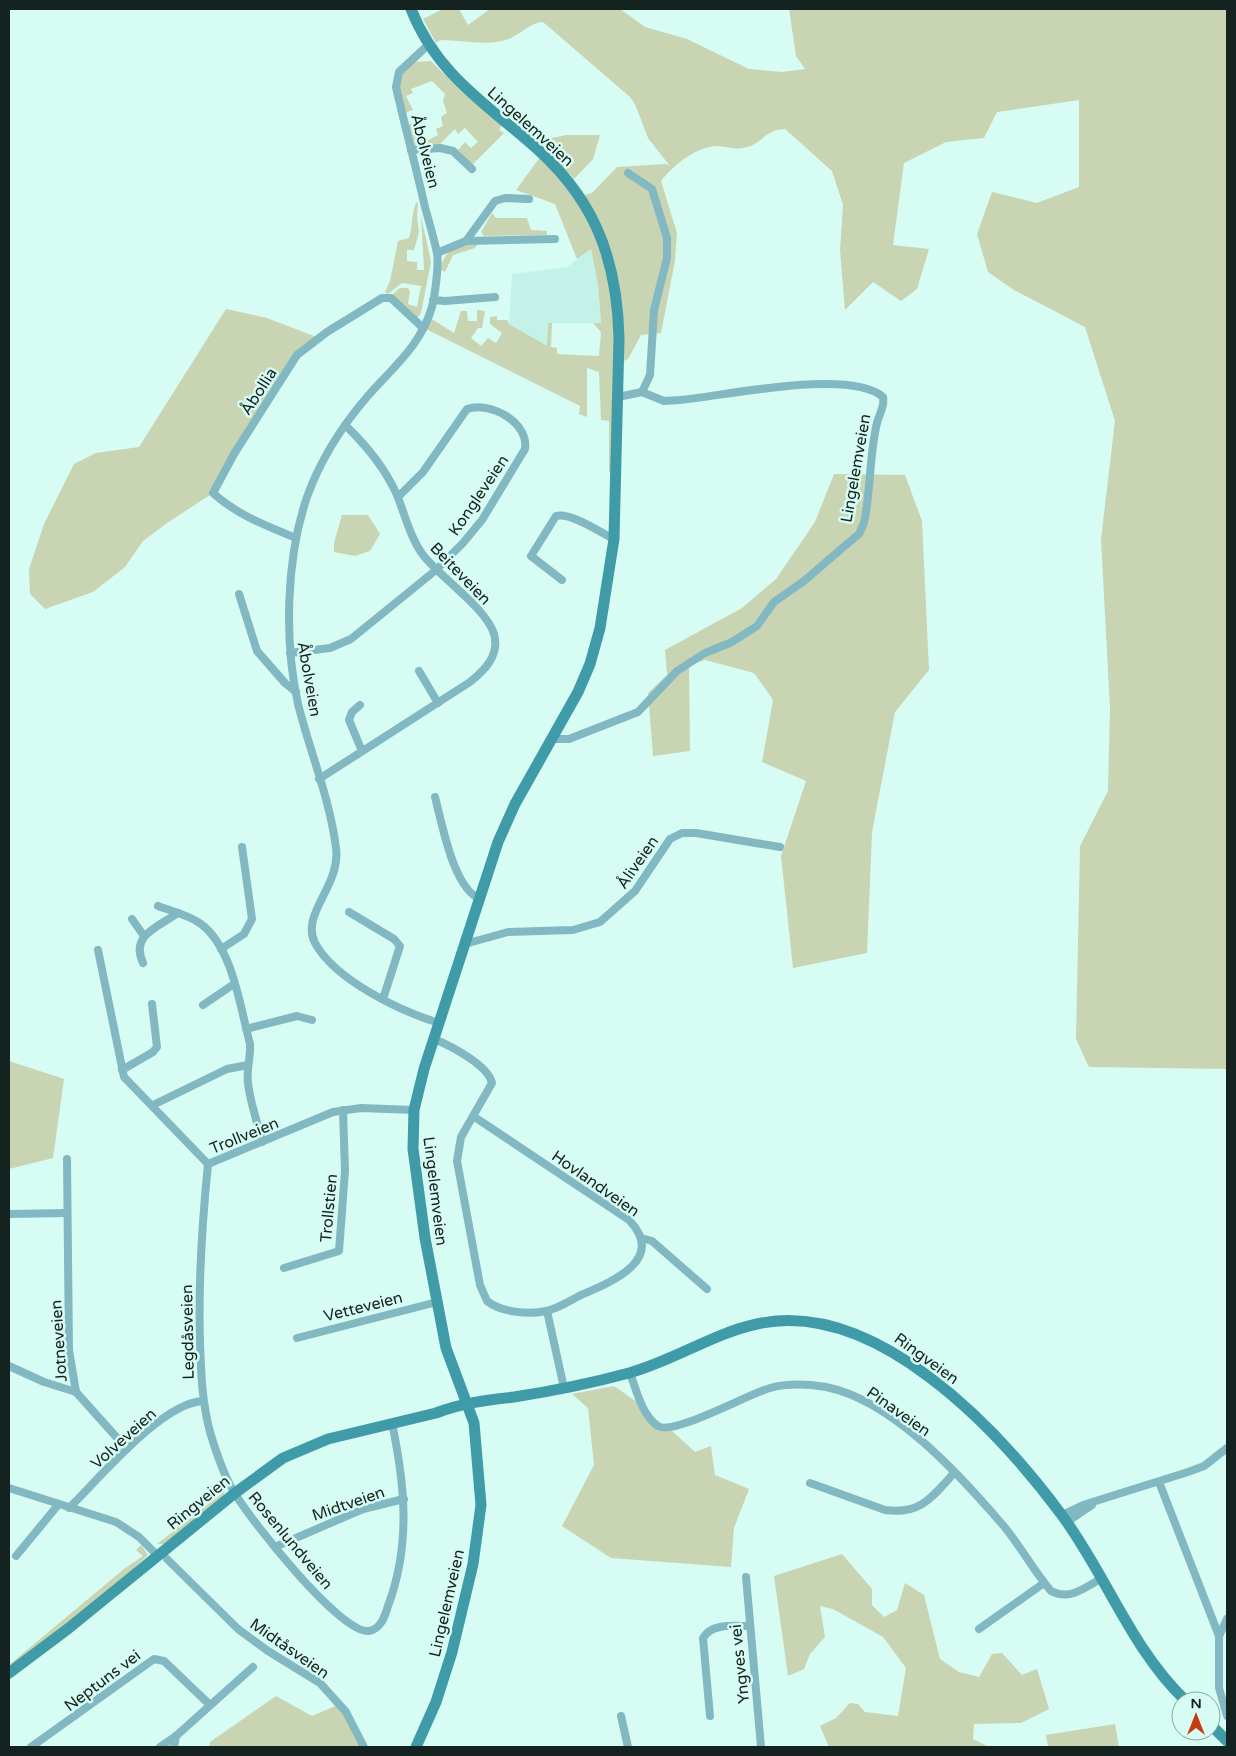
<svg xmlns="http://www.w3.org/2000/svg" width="1236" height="1756" font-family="'Varela Round',sans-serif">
  <rect width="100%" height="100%" fill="#d7fcf4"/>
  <path fill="#c3f2e8" d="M591,249L598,284L601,323H548L547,347L509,324L512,274L567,267Z"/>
  <g fill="#c9d4b2">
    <path d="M443,9H459L468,25L490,9H620L645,27L687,39L749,69L782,72L805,69L796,56L789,9H1227V1069L1089,1067L1076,1039L1080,846L1108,791L1110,708L1101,539L1115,421L1085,327L1014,290L988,272L977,234L992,192L1037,203L1079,187V100L997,112L984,138L946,142L904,163L893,245L929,249L917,289L901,301L873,282L845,310L840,250L843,205L832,171L785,129C764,130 763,143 747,147C735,151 727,146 716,146C694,148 674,165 661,181L677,233L675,261L661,333L641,335L628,359L618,364L616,473L609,472V421L601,420L599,372L587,368V417L579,414L580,406L422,327L427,316L454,333L461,311H467L468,321H477V310L485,311L482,328H478L471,338L481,346L488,338L496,343L502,333L490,324V317L497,316V320H507L509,324L547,346L548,323H552L551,347L557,348V354L599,356L601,332L593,323H601L598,284L591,249L577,259L555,204L516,190L543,153L580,196L592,193L617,167L666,164L670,166L648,138L635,104L630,97L543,22C530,22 519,36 506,40C485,46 461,40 440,40L436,43L423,19Z"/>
    <path d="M431,61L462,92L503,124L499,130L504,133L472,165L458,150L465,142L471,148L478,142L465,128L458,134L455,129L439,145L413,146L407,126L420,119L425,130L421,133L425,142L438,135L436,129L443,126L441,117L447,113L443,101L445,94L432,81L411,89L413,93L406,96L413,110L405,113C397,86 393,84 412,62Z"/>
    <path d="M567,135H600L593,159L574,179L554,157L549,148L552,138Z"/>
    <path d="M418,202L417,217L419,232L414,250H407V261L417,262V270H424L421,216L431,262L421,313L417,318L396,300L393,294L400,288H408L410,291L408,304L417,307L421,286L402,283L388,294L385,292L390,281L398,241L409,238C413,226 411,215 416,203Z"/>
    <path d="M492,213L496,218H527L531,230L547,231V235L484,236L481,232Z"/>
    <path d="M478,243L475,248L453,255L445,272L439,269C450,246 451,248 478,243Z"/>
    <path d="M226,309L267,318L319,338L297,355L213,493L167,523L143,541L125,567L93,592L45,609L30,594L29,569L44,524L74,464L96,453L139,447Z"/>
    <path d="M834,474L905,475L922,521L929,670L895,712L872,832L867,953L793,968L781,856L806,781L762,762L773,700L754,673L705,660L689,665L690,751L653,756L648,693L667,675L665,650L742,608L776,579L815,522Z"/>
    <path d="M342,515H368L380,534L370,551L355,556L334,552V543Z"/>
    <path d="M9,1061L64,1079L53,1158L9,1169Z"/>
    <path d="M614,1386L644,1407L652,1421L670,1429L695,1452L711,1446L715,1475L749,1489L734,1528L731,1567L611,1558L562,1526L594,1465L588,1408L572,1394Z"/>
    <path d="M225,1491L223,1497L166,1544H157Z"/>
    <path d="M141,1545L148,1555L69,1628L16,1663L10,1664L124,1569L143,1556L136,1550Z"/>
    <path d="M842,1554L872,1589V1605L884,1617L897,1610L905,1583L924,1595L940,1659L959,1672L979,1677L992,1654L1002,1653L1022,1675L1037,1669L1049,1709L1021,1723L974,1724L973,1739L989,1747H829L820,1726L836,1718L850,1703L858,1704L865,1712L898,1716L906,1668L883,1637L833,1609L820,1606L825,1637L810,1654L804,1669L788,1676L774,1576Z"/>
    <path d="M276,1696L312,1716L340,1704L364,1747H209L210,1742Z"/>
    <path d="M1115,1724L1119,1747H1048L1046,1735Z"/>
  </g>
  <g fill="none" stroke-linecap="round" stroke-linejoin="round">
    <g stroke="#82b8c1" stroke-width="8">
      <path d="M428,45L399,72L396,87C405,127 416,167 425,207C429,222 434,238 437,253C439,265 435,295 432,307C420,347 393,367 367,397C342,426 320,461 307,497C286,558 284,641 298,704C310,752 330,799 336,848C341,886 300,914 315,943C335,980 400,1011 439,1023"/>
      <path d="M411,150L440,148L453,151L472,169"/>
      <path d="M466,241L495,201L505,198L529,199"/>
      <path d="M437,253L466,241L555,239"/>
      <path d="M433,300L445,301L495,297"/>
      <path d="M618,397L642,392L650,375L654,310L667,258V238L652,189L628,173"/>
      <path d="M296,538C267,526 237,515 213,493L234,454L297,355L327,332L382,298H391L422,327"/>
      <path d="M562,580L531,556L556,516C570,512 600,532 614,539"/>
      <path d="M239,594L257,651L285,683L296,692"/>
      <path d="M290,653L330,648L351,639L436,570L463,543L482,520L525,449C529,422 490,401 467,409L423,472L398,497"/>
      <path d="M419,671L438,703"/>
      <path d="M360,705L352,712L349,720L362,751"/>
      <path d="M553,739H569L638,712L677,671L705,653L732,642L757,626L774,602L804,581L847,544L859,534L864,523C871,490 869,456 877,423C879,414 885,407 883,397C850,368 724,396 680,400L664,401L642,392"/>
      <path d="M319,779L470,682C485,670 500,655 494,634C486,608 441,578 423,555C410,537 405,515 397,495C385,468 366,445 345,425"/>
      <path d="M435,797C442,823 453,888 480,899"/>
      <path d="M158,906C171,911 189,915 201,924C233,948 240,1007 250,1044C251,1057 246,1070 248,1083C250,1103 258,1123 262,1142"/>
      <path d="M349,912L394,939L400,946L383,999"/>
      <path d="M132,919L144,936"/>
      <path d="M465,944L508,932L573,930L600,922L635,891L670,839L682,833H696L780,847"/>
      <path d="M221,949L244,934L252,919L242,847"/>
      <path d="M98,950L124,1077L208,1164L333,1112L361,1108L414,1110"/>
      <path d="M143,963C130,935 158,927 178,913"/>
      <path d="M203,1005L234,984"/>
      <path d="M246,1029L297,1016L312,1020"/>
      <path d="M434,1039C451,1046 488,1065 492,1083L461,1137L457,1161L480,1285L487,1301C501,1312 528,1315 546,1311C558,1309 571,1300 581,1295C611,1282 667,1260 629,1220L473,1116"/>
      <path d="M122,1070L153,1052L157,1047L152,1004"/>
      <path d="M153,1105L227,1069L248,1065"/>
      <path d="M67,1159L69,1350L76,1392L127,1449"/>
      <path d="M208,1164C202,1224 198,1282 200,1342C201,1373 202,1402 210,1432C216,1452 223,1474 234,1492C249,1518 340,1634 369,1631C381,1629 385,1616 388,1606C411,1545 405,1485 392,1423"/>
      <path d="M9,1214L67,1213"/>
      <path d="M641,1238L652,1241L707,1289"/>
      <path d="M284,1268L339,1251L345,1171L343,1110"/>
      <path d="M547,1311L564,1388"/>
      <path d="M297,1338L437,1302"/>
      <path d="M9,1366L44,1382L76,1392"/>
      <path d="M630,1373C636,1389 642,1416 658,1426C673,1436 748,1394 770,1388C788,1383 807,1384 826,1387C892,1400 959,1474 1002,1524C1020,1545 1033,1570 1051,1591C1070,1601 1086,1587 1102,1578"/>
      <path d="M1159,1482L1219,1636V1688L1227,1716"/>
      <path d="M810,1483L885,1510C921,1515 932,1497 954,1473"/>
      <path d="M9,1488L116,1522L139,1537L158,1556"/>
      <path d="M69,1508C99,1479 161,1403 203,1401"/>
      <path d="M1062,1515L1083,1505L1188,1472L1204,1466L1227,1448"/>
      <path d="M1067,1522L1092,1505"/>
      <path d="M275,1547L363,1509L404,1499"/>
      <path d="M16,1556L58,1505"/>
      <path d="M167,1559L238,1629L268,1651L320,1683L346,1712L364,1747"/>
      <path d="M746,1577L761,1747"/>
      <path d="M979,1629L1044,1583"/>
      <path d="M1219,1636L1227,1619"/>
      <path d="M621,1716L628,1747"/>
      <path d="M710,1716L703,1638C712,1623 733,1626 749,1626"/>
      <path d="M31,1747L154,1659L164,1661L210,1705"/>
      <path d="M160,1747L176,1736L253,1667"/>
      <path d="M174,1747L176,1736"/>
    </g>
    <g stroke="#409ba9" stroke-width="11">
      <path d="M411,9C435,70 479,99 527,140C592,194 617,254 619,338L614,539L600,628L590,664L578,692L515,804L498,842L424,1069L414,1110L413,1149L425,1238L446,1348L474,1423L481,1505L473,1564L452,1652L436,1702L416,1747"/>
      <path d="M9,1673L69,1628L235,1493L283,1458L328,1439L436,1413C462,1403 487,1400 514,1397C553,1391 592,1383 629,1373C673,1361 714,1333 757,1324C875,1298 997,1428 1061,1514C1106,1574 1131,1649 1186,1701"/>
      <path d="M1211,1725L1227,1741"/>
    </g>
  </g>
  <g text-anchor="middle" stroke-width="5" stroke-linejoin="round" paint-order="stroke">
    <g font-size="16" fill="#152320" stroke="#d7fcf4">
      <text transform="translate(531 126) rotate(42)" y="6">Lingelemveien</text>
      <text transform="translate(426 151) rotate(76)" y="6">Åbolveien</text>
      <text transform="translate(258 391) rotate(-57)" y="6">Åbollia</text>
      <text transform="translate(855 468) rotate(-80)" y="6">Lingelemveien</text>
      <text transform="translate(478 495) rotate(-56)" y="6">Kongleveien</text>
      <text transform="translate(461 573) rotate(46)" y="6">Beiteveien</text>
      <text transform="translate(310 679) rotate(80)" y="6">Åbolveien</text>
      <text transform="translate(637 862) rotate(-55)" y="6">Åliveien</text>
      <text transform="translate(244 1135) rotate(-22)" y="6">Trollveien</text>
      <text transform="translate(596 1183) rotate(35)" y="6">Hovlandveien</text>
      <text transform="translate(436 1191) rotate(83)" y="6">Lingelemveien</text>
      <text transform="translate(328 1208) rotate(-85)" y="6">Trollstien</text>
      <text transform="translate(363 1306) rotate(-14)" y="6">Vetteveien</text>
      <text transform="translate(187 1332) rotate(-91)" y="6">Legdåsveien</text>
      <text transform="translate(58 1341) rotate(-94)" y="6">Jotneveien</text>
      <text transform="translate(927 1358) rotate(36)" y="6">Ringveien</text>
      <text transform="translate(899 1411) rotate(35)" y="6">Pinaveien</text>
      <text transform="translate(123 1438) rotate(-42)" y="6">Volveveien</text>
      <text transform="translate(198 1502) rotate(-39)" y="6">Ringveien</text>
      <text transform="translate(348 1503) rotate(-19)" y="6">Midtveien</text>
      <text transform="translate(291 1540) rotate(50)" y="6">Rosenlundveien</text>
      <text transform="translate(446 1603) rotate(-77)" y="6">Lingelemveien</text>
      <text transform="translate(290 1648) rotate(35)" y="6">Midtåsveien</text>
      <text transform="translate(739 1664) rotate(-96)" y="6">Yngves vei</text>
      <text transform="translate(102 1680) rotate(-37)" y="6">Neptuns vei</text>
    </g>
  </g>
  <rect width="1236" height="1756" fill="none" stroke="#152320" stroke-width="20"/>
  <g transform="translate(1196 1716)"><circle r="24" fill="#d7fcf4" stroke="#89a59f"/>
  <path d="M0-4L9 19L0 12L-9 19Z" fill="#c53c13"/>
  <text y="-8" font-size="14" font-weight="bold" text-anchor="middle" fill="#152320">N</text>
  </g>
</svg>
